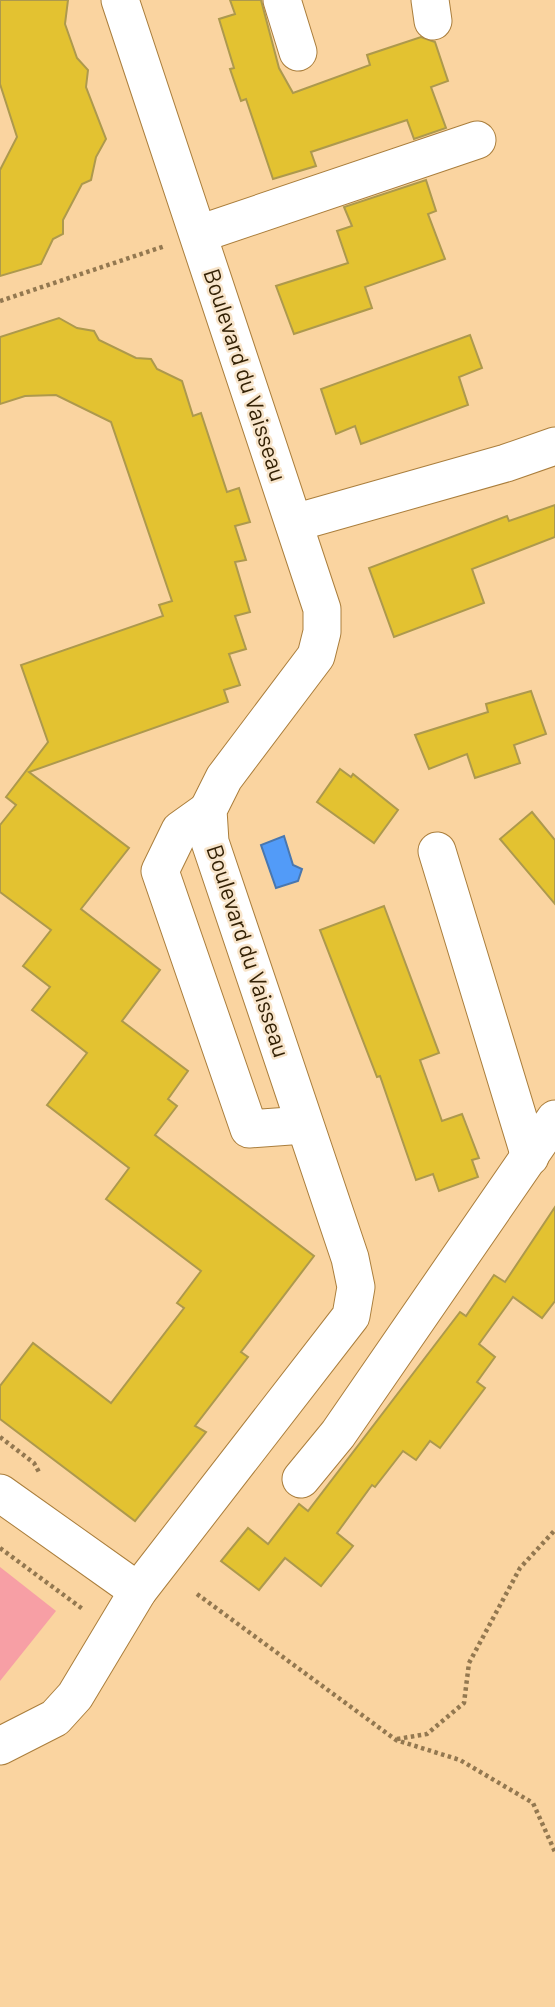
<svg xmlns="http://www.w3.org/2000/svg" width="555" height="2007" font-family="Barlow,sans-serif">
  <rect width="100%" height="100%" fill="#fad4a0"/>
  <path fill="#f79fa5" d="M0,1567L56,1611L0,1681Z"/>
  <path fill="#529bf8" stroke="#4977af" stroke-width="2" d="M284,836L293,865L302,869L298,881L276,888L261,845Z"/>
  <g fill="#e3c231" stroke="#ad994d" stroke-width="2">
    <path d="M0,0H68L65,24L77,58L88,70L86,87L106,139L96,157L91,180L82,184L63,220V234L53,239L41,264L0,276V170L17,137L0,84Z"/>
    <path d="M230,0H261L279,68L293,93L370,65L367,55L421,37L435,42L448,81L431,87L446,128L414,139L407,120L311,152L316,166L273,179L246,99L241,101L230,69L234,68L219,19L235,14Z"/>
    <path d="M426,180L436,211L428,214L445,259L365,287L372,308L294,334L276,286L348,263L337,231L352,226L344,207Z"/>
    <path d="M59,318L77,328L94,331L99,340L136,358L151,359L157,369L182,381L193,416L201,413L227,492L239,488L250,522L235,526L246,560L235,562L250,612L235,616L246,649L229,654L240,685L224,690L228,702L29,772L129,848L81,909L160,970L122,1021L188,1071L168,1099L177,1106L155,1135L314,1256L241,1352L248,1357L195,1426L206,1432L135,1521L0,1419V1386L33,1343L111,1403L184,1308L177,1303L201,1271L106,1199L129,1168L47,1105L87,1053L32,1010L50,987L23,966L51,930L0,892V825L16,805L6,797L48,742L21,665L163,616L159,605L172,601L111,422L56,395L25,396L0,404V337Z"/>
    <path d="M470,335L482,368L459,377L468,405L361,444L355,426L336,434L321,389Z"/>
    <path d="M555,505V537L472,569L484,603L394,637L369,568L507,516L509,521Z"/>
    <path d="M531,691L546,734L514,745L520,763L475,778L467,754L429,769L415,735L488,712L486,704Z"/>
    <path d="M340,769L351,777L353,774L398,810L374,843L317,802Z"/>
    <path d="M532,812L555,840V904L500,839Z"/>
    <path d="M384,906L439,1053L420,1060L442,1121L462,1114L479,1158L472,1160L478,1177L439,1191L433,1174L416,1180L380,1076L377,1077L320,930Z"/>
    <path d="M555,1207V1301L542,1318L513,1297L479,1344L495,1357L477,1382L485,1388L440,1448L430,1441L416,1460L403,1451L375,1487L372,1485L337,1533L353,1546L321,1586L285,1558L259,1590L221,1561L248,1528L268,1544L299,1504L308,1511L460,1312L466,1316L494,1275L505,1282Z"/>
  </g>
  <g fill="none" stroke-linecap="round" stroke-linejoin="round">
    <g stroke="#aa7e3c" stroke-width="39">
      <g id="minor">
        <path d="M282,0L298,52"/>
        <path d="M430,0L433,21"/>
        <path d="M199,234L477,140"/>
        <path d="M294,523L506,463L555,446"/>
        <path d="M208,810L180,830L160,871L249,1129L304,1125"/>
        <path d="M437,851L530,1157"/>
        <path d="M301,1479L338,1434L555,1119"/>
        <path d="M0,1493L138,1591"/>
        <path d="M0,1746L55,1718L75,1696L138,1591L351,1316L356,1287L350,1258L210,842L208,810L224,778L316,656L322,632V609L120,0"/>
      </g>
    </g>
    <g stroke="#937850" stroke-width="4.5" stroke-dasharray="3.5 3.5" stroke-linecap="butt">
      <path d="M0,301L165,246"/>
      <path d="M0,1437L34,1463L40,1474"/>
      <path d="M0,1548L84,1610"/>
      <path d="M197,1594L396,1740L460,1760L533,1803L555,1852"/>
      <path d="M397,1739L427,1734L464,1703L469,1663L520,1568L555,1530"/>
    </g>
    <use href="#minor" stroke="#fff" stroke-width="37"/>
  </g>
  <g text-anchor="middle" stroke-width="5" stroke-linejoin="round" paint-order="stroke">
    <g font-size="23" fill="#342206" stroke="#f8e5cb">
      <text transform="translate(245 375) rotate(72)" y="8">Boulevard du Vaisseau</text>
      <text transform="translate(248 951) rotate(72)" y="8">Boulevard du Vaisseau</text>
    </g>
  </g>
</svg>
